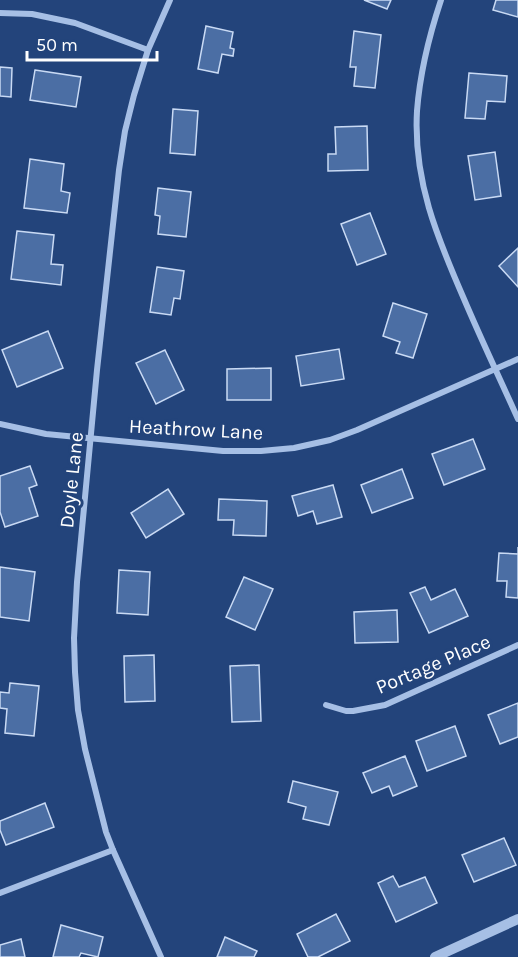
<svg xmlns="http://www.w3.org/2000/svg" width="518" height="957" font-family="Karla,sans-serif">
  <rect width="100%" height="100%" fill="#23447b"/>
  <g fill="#4b6ea4" stroke="#c9daf4" stroke-width="1.5">
    <path d="M364,0H391L387,9Z"/>
    <path d="M496,0H518V17L493,10Z"/>
    <path d="M206,26L233,32L230,48L234,49L233,56L222,54L218,73L198,69Z"/>
    <path d="M354,31L381,35L375,88L354,86L356,67H350Z"/>
    <path d="M0,67L12,68L11,97L0,96Z"/>
    <path d="M35,70L81,77L76,107L30,100Z"/>
    <path d="M469,73L507,76L505,102L487,101L485,119L465,118Z"/>
    <path d="M173,109L198,111L195,155L170,153Z"/>
    <path d="M367,126L368,170L328,171V154H336L335,127Z"/>
    <path d="M495,152L501,196L475,200L468,156Z"/>
    <path d="M30,159L64,164L61,191L70,193L67,213L24,208Z"/>
    <path d="M158,188L191,192L186,237L158,234L160,216L155,215Z"/>
    <path d="M370,213L386,254L357,265L341,224Z"/>
    <path d="M17,231L54,235L51,264L63,265L61,285L11,279Z"/>
    <path d="M518,248V287L499,266Z"/>
    <path d="M157,267L184,271L180,299L174,298L171,315L150,312Z"/>
    <path d="M393,303L427,314L413,358L396,353L400,342L383,336Z"/>
    <path d="M48,331L63,368L17,387L2,350Z"/>
    <path d="M339,349L344,379L301,386L296,356Z"/>
    <path d="M165,350L184,390L156,404L136,363Z"/>
    <path d="M271,368V400H227V369Z"/>
    <path d="M473,439L485,469L444,485L432,454Z"/>
    <path d="M30,466L37,485L29,488L38,516L5,527L0,512V476Z"/>
    <path d="M402,469L413,498L372,513L361,485Z"/>
    <path d="M333,485L342,517L317,524L313,511L298,516L292,496Z"/>
    <path d="M168,489L184,514L146,538L131,513Z"/>
    <path d="M219,499L267,501L266,536L233,535L234,520H218Z"/>
    <path d="M518,547V598L506,597L507,581H497L499,553L518,554Z"/>
    <path d="M0,567L35,572L29,621L0,617Z"/>
    <path d="M119,570L150,572L148,615L117,613Z"/>
    <path d="M244,577L273,589L255,630L226,617Z"/>
    <path d="M425,587L431,600L455,589L468,616L429,633L410,593Z"/>
    <path d="M397,610L398,642L355,643L354,612Z"/>
    <path d="M154,655L155,701L125,702L124,656Z"/>
    <path d="M259,665L261,721L232,722L230,666Z"/>
    <path d="M10,683L39,686L34,736L5,733L7,709L0,708V692L9,693Z"/>
    <path d="M518,703V737L500,744L488,715Z"/>
    <path d="M455,726L466,756L427,771L416,741Z"/>
    <path d="M405,756L417,786L393,796L389,786L372,793L363,773Z"/>
    <path d="M293,781L338,792L329,825L303,819L306,807L288,802Z"/>
    <path d="M45,803L54,827L6,845L0,830V821Z"/>
    <path d="M504,838L516,865L474,882L462,855Z"/>
    <path d="M393,876L399,887L425,877L437,903L396,922L378,883Z"/>
    <path d="M336,914L350,941L318,957H308L297,934Z"/>
    <path d="M61,925L103,937L98,957L81,953L79,957H53Z"/>
    <path d="M225,937L257,951L254,957H217Z"/>
    <path d="M21,939L25,957H0V945Z"/>
  </g>
  <g fill="none" stroke-linecap="round" stroke-linejoin="round">
    <g stroke="#a6bfe5" stroke-width="6">
      <path d="M441,0C429,36 420,72 417,111C413,180 437,237 464,299C481,339 500,379 518,419"/>
      <path d="M0,13L32,14L75,23L148,50"/>
      <path d="M0,424L46,434L223,451H261L294,448L330,440L357,430L518,359"/>
      <path d="M326,705L346,711H353L385,705L518,645"/>
      <path d="M0,893L113,850"/>
      <path d="M161,957L113,850L106,832L85,749L78,710L75,672L74,638L77,582L97,370L119,170L125,131L134,95L148,50L170,0"/>
    </g>
    <path stroke="#a6bfe5" stroke-width="10" d="M435,957L518,919"/>
  </g>
  <g text-anchor="middle" stroke-width="6" stroke-linejoin="round" paint-order="stroke">
    <g font-size="20" fill="#fff" stroke="#23447b">
      <text transform="translate(196 429) rotate(3)" y="7">Heathrow Lane</text>
      <text transform="translate(71 480) rotate(-84)" y="7">Doyle Lane</text>
      <text transform="translate(433 664) rotate(-23)" y="7">Portage Place</text>
    </g>
  </g>
  <path d="M27 51v9h130v-9" fill="none" stroke="#ffffff" stroke-width="3"/>
  <text x="36" y="51" font-size="18" fill="#ffffff" stroke="#23447b" stroke-width="4.5" paint-order="stroke">50 m</text>
</svg>
